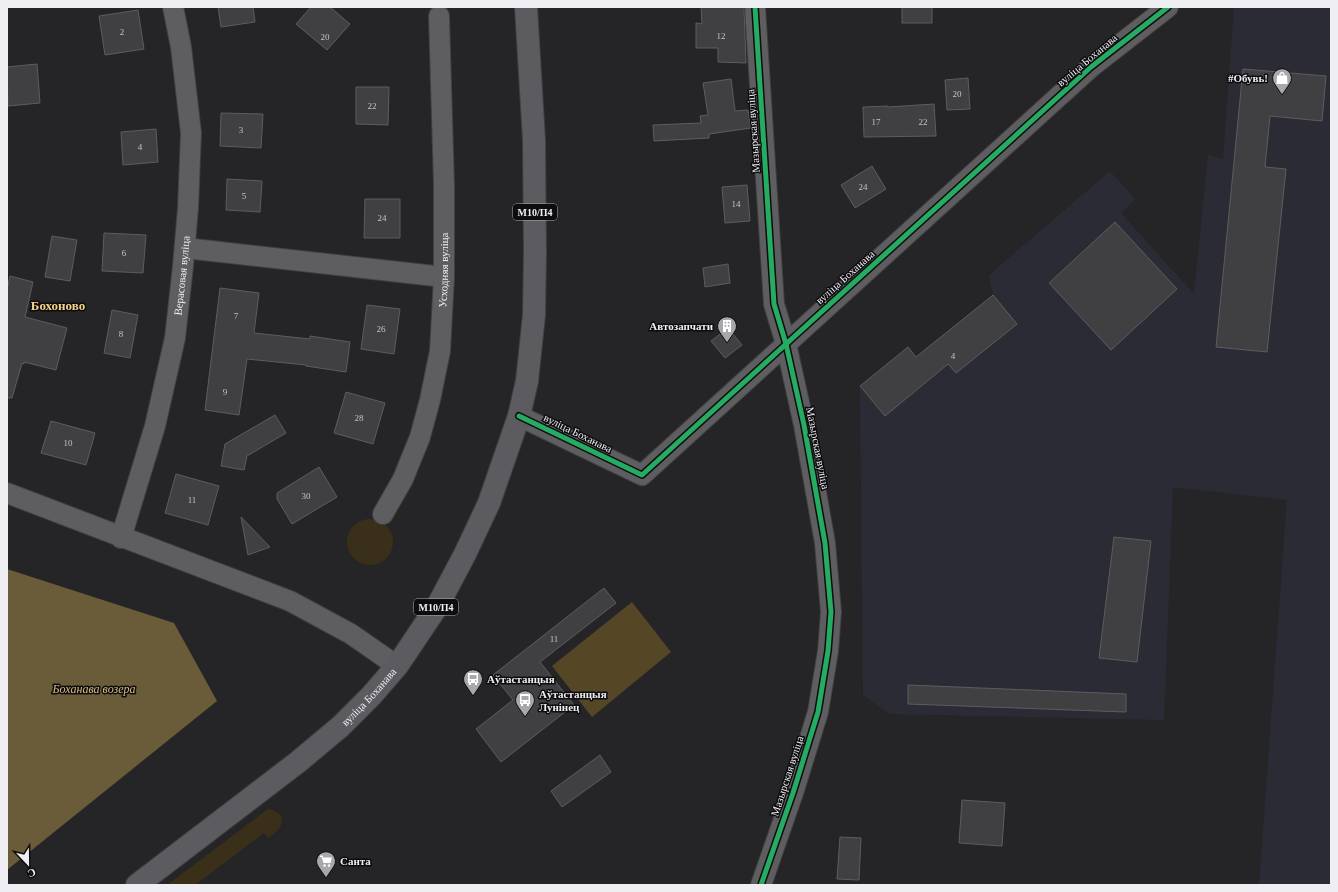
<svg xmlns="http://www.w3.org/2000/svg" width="1338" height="892" font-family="'Times New Roman',serif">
  <rect width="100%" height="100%" fill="#252528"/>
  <path fill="#2b2b36" d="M1234,7H1331V885H1259L1287,500L1173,487L1164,720L889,714L863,695L860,386L908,347L921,362L936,349L932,344L993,295L989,275L1110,171L1135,199L1121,213L1194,294L1208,155L1223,159Z"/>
  <g fill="#3a2f19">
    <circle cx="370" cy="542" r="23"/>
    <path d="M268,809C290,814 283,829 268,838L264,833L195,885H167Z"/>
  </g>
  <path fill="#554626" d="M632,602L671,652L592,717L552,666Z"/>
  <path fill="#6a5b39" d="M7,569L174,623L217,701L7,870Z"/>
  <g fill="#403f42" stroke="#5d5d60">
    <path d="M218,7H253L255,22L221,27Z"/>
    <path d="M311,7H330L350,24L327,50L296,24Z"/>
    <path d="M701,7H744L746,63L718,62V48H696V23L702,24Z"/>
    <rect x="902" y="7" width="30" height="16"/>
    <path d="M138,10L144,49L105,55L99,16Z"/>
    <path d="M37,64L40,103L8,106L7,67Z"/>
    <path d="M1243,69L1326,76L1322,121L1270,116L1265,167L1286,169L1267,352L1216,347Z"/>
    <path d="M968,78L970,109L947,110L945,80Z"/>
    <path d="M731,79L735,111L748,110L751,128L709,134V138L654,141L653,125L701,123L700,116L708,115L703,83Z"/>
    <path d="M356,87H389L388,125L356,124Z"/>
    <path d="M934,104L936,136L864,137L863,107L888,106V107Z"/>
    <path d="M221,113L263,114L261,148L220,146Z"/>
    <path d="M156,129L158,162L123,165L121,132Z"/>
    <path d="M872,166L886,189L855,208L841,185Z"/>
    <path d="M227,179L262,181L260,212L226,210Z"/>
    <path d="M747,185L750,221L725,223L722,187Z"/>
    <path d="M365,199H400V238H364Z"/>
    <path d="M1115,222L1177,289L1111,350L1049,283Z"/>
    <path d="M104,233L146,235L143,273L102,271Z"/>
    <path d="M52,236L77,240L70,281L45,277Z"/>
    <path d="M728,264L730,283L705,287L703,268Z"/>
    <path d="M10,276L33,282L25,317L67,328L56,370L24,362V364L22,363L12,398H7V290Z"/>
    <path d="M220,288L259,293L254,333L310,339V336L350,342L346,372L306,366V365L247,359L239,415L205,410Z"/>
    <path d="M993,295L1017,324L956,373L948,364L885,416L860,386L908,347L916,357Z"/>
    <path d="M367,305L400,309L394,354L361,349Z"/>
    <path d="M112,310L138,315L130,358L104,353Z"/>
    <path d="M728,328L742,345L725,358L711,341Z"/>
    <path d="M346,392L385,403L373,444L334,433Z"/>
    <path d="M275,415L286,433L247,456L244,470L221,466L225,444Z"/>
    <path d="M51,421L95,433L86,465L41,453Z"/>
    <path d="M319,467L337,497L292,524L277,499V493Z"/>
    <path d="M176,474L219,486L208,525L165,513Z"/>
    <path d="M241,517L270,547L248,555Z"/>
    <path d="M1114,537L1151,541L1137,662L1099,658Z"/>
    <path d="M604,588L616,603L540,662L574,705L501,762L476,729L513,700L493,675Z"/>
    <path d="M908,685L1126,694V712L908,704Z"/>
    <path d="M600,755L611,772L562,807L551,791Z"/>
    <path d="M962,800L1005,803L1002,846L959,843Z"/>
    <path d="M840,837L861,838L859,880L837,879Z"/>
  </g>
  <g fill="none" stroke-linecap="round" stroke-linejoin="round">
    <g stroke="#404042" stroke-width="22">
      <g id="minor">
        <path d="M755,7L774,304L786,344L804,425L825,543L831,612L828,651L818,712L793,793L761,885"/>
        <path d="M185,248L444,277"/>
        <path d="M519,416L642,475L1091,67L1168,7"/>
        <path d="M7,493L290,601L351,634L397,666"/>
        <path id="s1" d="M383,514L403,479L420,437L430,400L440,351L444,277V185L439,16"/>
        <path id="s2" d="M121,538L155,426L175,338L183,266L188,208L191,133L181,47L173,7"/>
      </g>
    </g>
    <g stroke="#404042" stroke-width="24">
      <g id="primary">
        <path id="s3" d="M137,885L298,762L341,726L371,696L397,666L438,605L465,554L489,503L519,416L527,381L534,315L535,254L534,140L526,7"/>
      </g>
    </g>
    <use href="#minor" stroke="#5e5e60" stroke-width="20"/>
    <use href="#primary" stroke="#5b5b60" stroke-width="22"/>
    <g stroke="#0d0d10" stroke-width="8">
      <g id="cycleway">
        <path d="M755,7L774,304L786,344L804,425L825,543L831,612L828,651L818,712L793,793L761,885"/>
        <path d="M519,416L642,475L1091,67L1168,7"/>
      </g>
    </g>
    <use href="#cycleway" stroke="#26ab63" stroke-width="5"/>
  </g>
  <defs>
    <g id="shop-pin" transform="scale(1)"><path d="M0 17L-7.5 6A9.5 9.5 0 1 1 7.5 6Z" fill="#a8a8ac" stroke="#0d0d10"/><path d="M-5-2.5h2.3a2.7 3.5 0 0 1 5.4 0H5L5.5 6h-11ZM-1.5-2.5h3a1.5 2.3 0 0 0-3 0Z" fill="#fff"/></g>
    <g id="building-pin" transform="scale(1)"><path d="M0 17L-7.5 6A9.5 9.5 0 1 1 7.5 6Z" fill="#a8a8ac" stroke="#0d0d10"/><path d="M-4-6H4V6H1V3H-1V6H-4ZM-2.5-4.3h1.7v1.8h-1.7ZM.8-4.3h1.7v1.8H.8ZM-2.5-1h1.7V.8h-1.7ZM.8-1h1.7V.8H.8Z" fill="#fff"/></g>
    <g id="bus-pin" transform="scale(1)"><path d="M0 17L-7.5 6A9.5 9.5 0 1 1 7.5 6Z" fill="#a8a8ac" stroke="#0d0d10"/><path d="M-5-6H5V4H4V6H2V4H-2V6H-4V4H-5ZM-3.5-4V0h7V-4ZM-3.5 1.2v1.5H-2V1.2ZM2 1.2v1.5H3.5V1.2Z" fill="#fff"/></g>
    <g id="supermarket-pin" transform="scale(1)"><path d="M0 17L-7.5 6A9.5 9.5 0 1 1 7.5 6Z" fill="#a8a8ac" stroke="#0d0d10"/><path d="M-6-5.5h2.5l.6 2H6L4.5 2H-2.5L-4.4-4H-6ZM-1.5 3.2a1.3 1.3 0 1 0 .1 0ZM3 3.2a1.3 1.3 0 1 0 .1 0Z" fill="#fff"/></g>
  </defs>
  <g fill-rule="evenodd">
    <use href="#shop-pin" x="1282" y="78"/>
    <use href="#building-pin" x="727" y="326"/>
    <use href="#bus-pin" x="473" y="679"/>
    <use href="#bus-pin" x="525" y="700"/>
    <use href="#supermarket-pin" x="326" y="861"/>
  </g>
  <g text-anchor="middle" stroke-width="3" stroke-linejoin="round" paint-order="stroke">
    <g font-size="9" fill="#c3c3c7">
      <text x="122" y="35">2</text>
      <text x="721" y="39">12</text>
      <text x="325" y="40">20</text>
      <text x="957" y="97">20</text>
      <text x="372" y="109">22</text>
      <text x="876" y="125">17</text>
      <text x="923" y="125">22</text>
      <text x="241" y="133">3</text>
      <text x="140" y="150">4</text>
      <text x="863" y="190">24</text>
      <text x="244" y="199">5</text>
      <text x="736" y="207">14</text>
      <text x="382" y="221">24</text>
      <text x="124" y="256">6</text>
      <text x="236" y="319">7</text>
      <text x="381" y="332">26</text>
      <text x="121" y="337">8</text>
      <text x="953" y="359">4</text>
      <text x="225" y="395">9</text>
      <text x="359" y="421">28</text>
      <text x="68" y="446">10</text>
      <text x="306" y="499">30</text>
      <text x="192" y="503">11</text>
      <text x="554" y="642">11</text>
    </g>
    <g fill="#0d0d10" stroke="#ababaf" stroke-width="1">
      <rect x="513" y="204" width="44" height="16" rx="3"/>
      <rect x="414" y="599" width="44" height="16" rx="3"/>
    </g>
    <g font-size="10" font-weight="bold" fill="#efeff3">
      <text x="535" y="216">М10/П4</text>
      <text x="436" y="611">М10/П4</text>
    </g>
    <g font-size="11" fill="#efeff3" stroke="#0d0d10">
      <text transform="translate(1087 60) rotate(-40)" y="4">вуліца Боханава</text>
      <text transform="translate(753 131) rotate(-94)" y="4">Мазырская вуліца</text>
      <text dy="4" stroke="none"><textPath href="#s1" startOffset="255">Усходняя вуліца</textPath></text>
      <text dy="4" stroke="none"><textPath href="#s2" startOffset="270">Верасовая вуліца</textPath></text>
      <text transform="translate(845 277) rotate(-42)" y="4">вуліца Боханава</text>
      <text transform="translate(578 433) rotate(26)" y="4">вуліца Боханава</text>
      <text transform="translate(818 448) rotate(79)" y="4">Мазырская вуліца</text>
      <text dy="4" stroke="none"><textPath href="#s3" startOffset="299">вуліца Боханава</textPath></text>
      <text transform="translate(787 776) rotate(-72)" y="4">Мазырская вуліца</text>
    </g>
    <g font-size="11" font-weight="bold" fill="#efeff3" stroke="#0d0d10" text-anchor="start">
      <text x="1268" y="82" text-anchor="end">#Обувь!</text>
      <text x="713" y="330" text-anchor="end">Автозапчати</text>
      <text x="487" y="683">Аўтастанцыя</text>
      <text x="539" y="698">Аўтастанцыя<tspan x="539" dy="13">Лунінец</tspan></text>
      <text x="340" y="865">Санта</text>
    </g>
    <g font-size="12" font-style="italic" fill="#d8bb7b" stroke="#0d0d10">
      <text x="94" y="693">Боханава возера</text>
    </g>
    <g font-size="13" font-weight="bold" fill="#f7d48a" stroke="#0d0d10">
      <text x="58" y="310">Бохоново</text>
    </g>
  </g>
  <rect width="1338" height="892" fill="none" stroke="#efeff3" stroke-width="16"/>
  <g transform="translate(28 864) rotate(158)" stroke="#0d0d10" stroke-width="3" paint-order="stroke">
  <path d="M0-3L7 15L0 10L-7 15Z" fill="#efeff3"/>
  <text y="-6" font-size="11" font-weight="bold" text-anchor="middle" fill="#efeff3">С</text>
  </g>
</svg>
